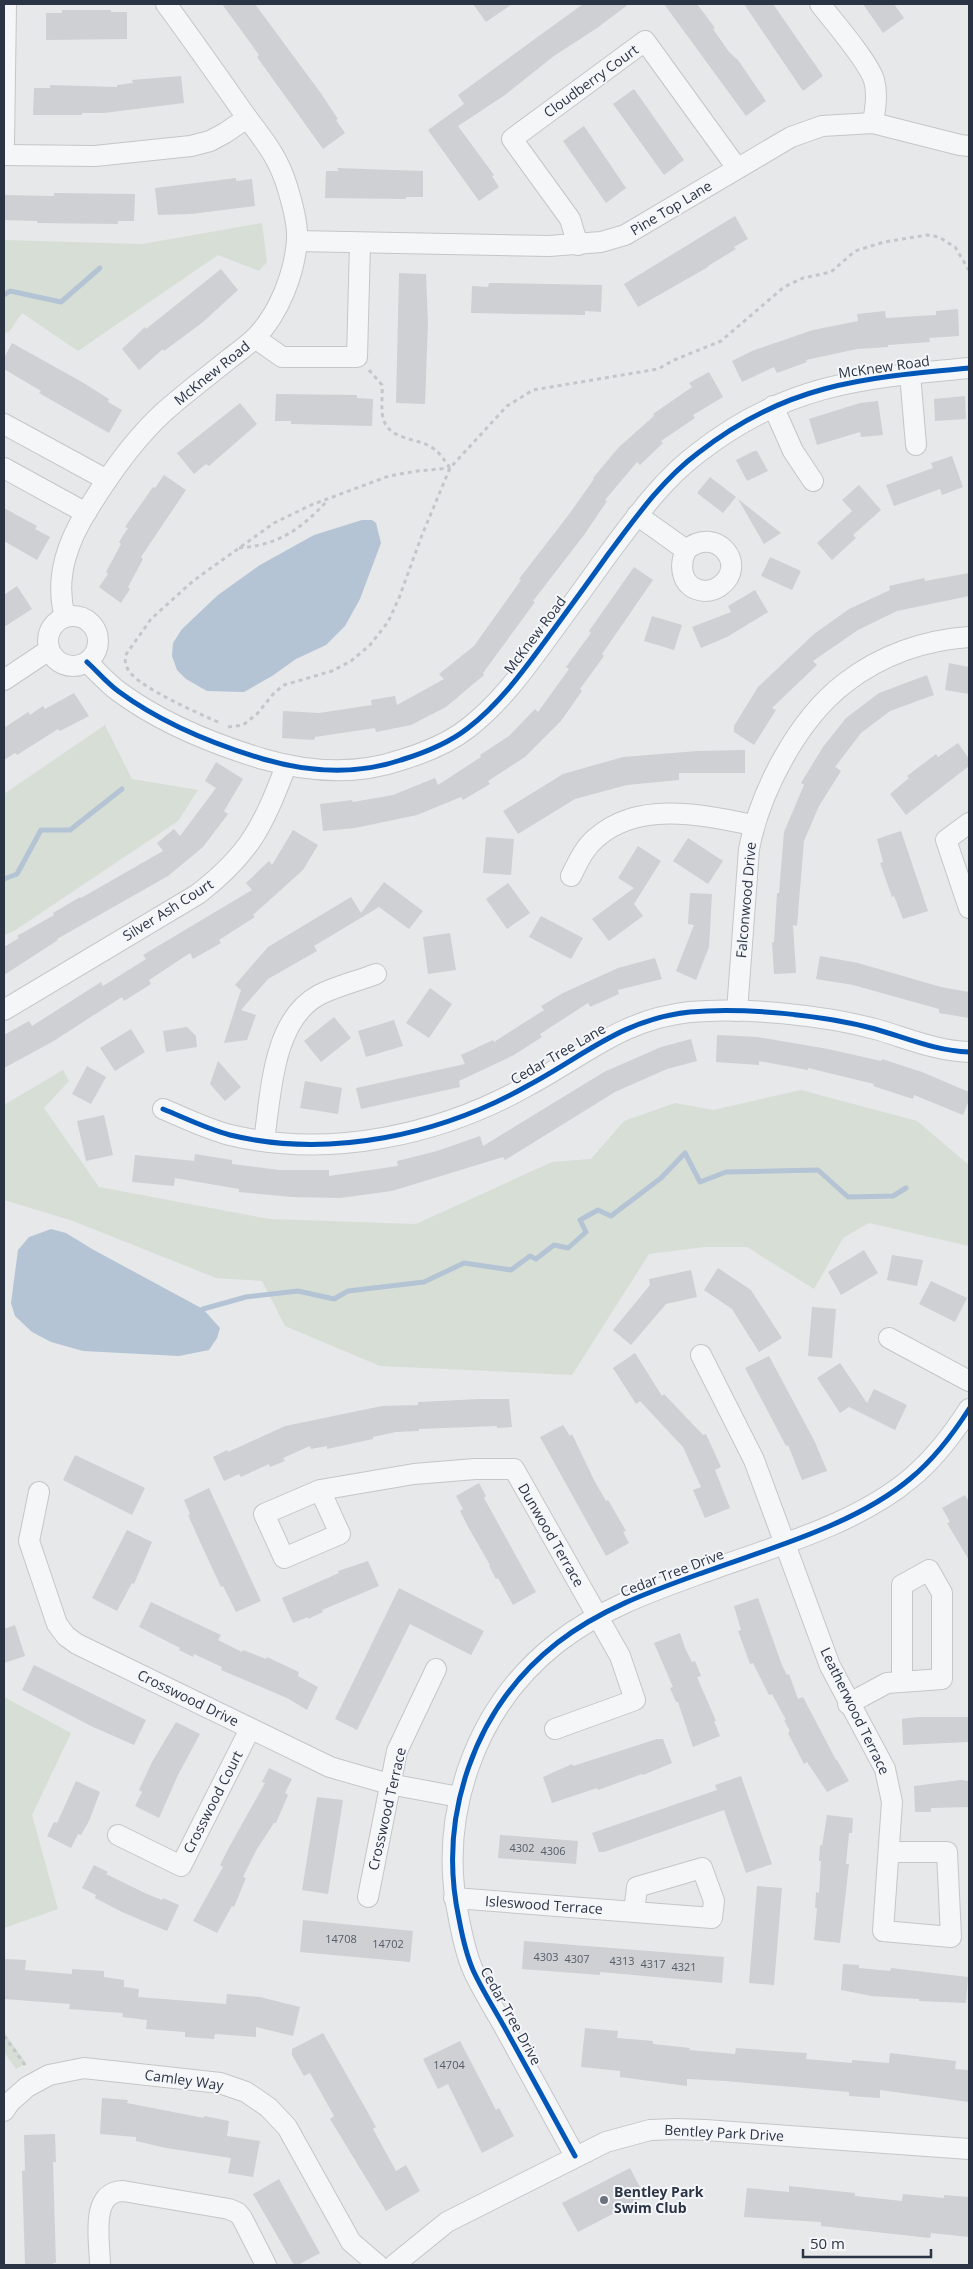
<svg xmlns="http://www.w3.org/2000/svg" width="973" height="2269" font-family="'Open Sans',sans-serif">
  <rect width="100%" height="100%" fill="#e6e8ea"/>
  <g fill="#d6ded6">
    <path d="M262,223L267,262L259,271L218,255L78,351L22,313L9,332L4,333V240L142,244Z"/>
    <path d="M105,725L132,779L198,790L178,821L14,931L4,935V794Z"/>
    <path d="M63,1070L69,1081L44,1108L99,1187L269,1219L416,1224L552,1162L591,1159L624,1121L675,1103L713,1110L801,1090L917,1121L969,1165V1246L869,1223L843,1238L814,1289L747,1247H704L649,1254L572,1375L380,1366L285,1326L262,1281L216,1278L73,1221L4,1200V1105Z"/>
    <path d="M4,1697L71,1733L32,1815L58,1909L4,1928Z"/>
    <path d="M4,2032L26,2063L16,2069L4,2052Z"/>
  </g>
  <g fill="#b4c4d5">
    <path d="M362,520H372L376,523L381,543L360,599L345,626L326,645L296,659L272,676L244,692L207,691L186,679L177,670L172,656L173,643L182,629L218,595L260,565L314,535Z"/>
    <path d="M51,1229L66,1233L92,1249L203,1309L220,1328L217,1338L209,1350L179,1356L83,1351L51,1342L32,1332L15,1316L11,1303L18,1250L29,1237Z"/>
  </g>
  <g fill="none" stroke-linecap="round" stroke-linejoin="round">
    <g stroke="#b4c4d5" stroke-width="5">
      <path d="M4,295L10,291L61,302L100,268"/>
      <path d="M4,879L17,874L41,830H70L122,789"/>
      <path d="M203,1309L246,1297L298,1291L334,1299L348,1291L424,1282L464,1263L511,1270L530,1256L536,1259L554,1245L568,1248L586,1232L580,1220L598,1210L611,1216L661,1178L685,1153L700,1182L726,1172L818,1170L848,1197L893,1196L906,1188"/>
    </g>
  </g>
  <g fill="#ced0d3">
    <path d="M222,4H255L320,92L338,119L336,120L345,133L323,149L257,57L259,55Z"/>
    <path d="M473,4H512L486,22Z"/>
    <path d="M583,4H629L597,28L554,56L505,95L458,126L494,175L492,176L499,187L479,201L428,130L464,104L458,95Z"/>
    <path d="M664,4H697L715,28L713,29L729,52L738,60L766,101L746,116Z"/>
    <path d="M744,4H773L823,76L803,91Z"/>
    <path d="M863,4H894L904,18L883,33Z"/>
    <path d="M62,10H111V12H127V39L46,40V13H62Z"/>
    <path d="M181,76L184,103L104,113H82V115H33L34,88H50V85L117,87V85L133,83L132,80Z"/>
    <path d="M634,89L684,160L664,175L613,104Z"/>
    <path d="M584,126L626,188L606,203L563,141Z"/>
    <path d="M337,168L423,171V197H406V199L325,198L326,171H339Z"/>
    <path d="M236,178V181L252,179L255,206L191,214L158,215L155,188Z"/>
    <path d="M54,193L135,194L134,221H118V224L37,223V221L4,220V195L54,196Z"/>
    <path d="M735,216L748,239L734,247L736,249L708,266V267L638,307L624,284Z"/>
    <path d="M221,269L238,290L203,322L164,351L163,349L139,370L122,349L145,327L146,329Z"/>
    <path d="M399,273L426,274L428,323L425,404L396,403Z"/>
    <path d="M489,283L602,285L601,312L585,311V315L471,313L472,286L488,287Z"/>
    <path d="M958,309L959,336L929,338L930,342L888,345V347L857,349L806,360L807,362L777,373L774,367L742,382L732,361L752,351L813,330L858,321L857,314L885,311L886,318L936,315V311Z"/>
    <path d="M12,343L82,382L109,399L108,402L122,410L109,433L39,393L41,391L4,369V358Z"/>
    <path d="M709,372L723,397L693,415L695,418L661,441L663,443L640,465L637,462L605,500L607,501L584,535L533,601L535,602L483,673L484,675L446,707L411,725L376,732L375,728L315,737L314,740L282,738L283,711L319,713L372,705L371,700L395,696L397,705L444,679L439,674L474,646L521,580L519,579L570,513L594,479L593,478L619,447L654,416L653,414L692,387L689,383Z"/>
    <path d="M276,394L357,395V398L373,399L372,426L291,424V421H275Z"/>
    <path d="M965,396L966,419L935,421L934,399Z"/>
    <path d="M878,401L883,435L861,437L860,432L817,445L809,419L860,403Z"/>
    <path d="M240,403L257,424L209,466L206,464L194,474L177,453Z"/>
    <path d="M754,451H757L768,471L747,481L736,460Z"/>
    <path d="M952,456L963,487L942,495L940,489L894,506L886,485L933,468L931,463Z"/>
    <path d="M164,475L186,490L141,557L143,559L128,587L130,589L121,603L99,587L108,574L106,572L121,544L119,542L128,528L125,527L153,487L155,488Z"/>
    <path d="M710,477L736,497L723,513L697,493Z"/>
    <path d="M859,485L881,510L853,535L856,538L832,560L817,543L852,511L842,500Z"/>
    <path d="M738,499L781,533L764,544Z"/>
    <path d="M4,508L37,526L35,529L50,537L37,560L4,541Z"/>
    <path d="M770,557L801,571L792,590L761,576Z"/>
    <path d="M634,567L653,580L602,654L604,656L580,689L582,691L561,721L525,757L488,781L490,784L463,800L461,797L417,815L355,828L323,831L320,804L352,800L353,802L393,795L435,778L438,785L481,757L480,755L509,736L535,709L538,712L569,669L566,667L591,633L589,631Z"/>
    <path d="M969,573V596L897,611L858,630L813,661L817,665L772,708L776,710L754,745L734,732V726L758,687L814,634L849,609L890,590L889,586L924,578L925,581Z"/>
    <path d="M17,586L32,609L4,627V595Z"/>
    <path d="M755,590L768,612L727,637L701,648L692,627L731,612L728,606Z"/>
    <path d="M652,616L682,625L674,650L644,641Z"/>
    <path d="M949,663L969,667V694L945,690Z"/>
    <path d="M927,675L934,695L890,711L861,733L835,767L841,771L819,806L804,841L797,926L793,925L796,973L774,974L772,942H774L777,893H779L784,832L804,785L801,783L823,747L846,718L879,693Z"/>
    <path d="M74,693L89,716L60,731L58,729L17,755L15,753L4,760V728L28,712L30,715L43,706L45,709Z"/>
    <path d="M958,743L969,759V766L906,815L890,794L909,778L907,776L936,754L938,757Z"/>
    <path d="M745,750V773H679V780L627,785L575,799L518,834L503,811L563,774L623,757L697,751Z"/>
    <path d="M216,762L243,779L224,811L228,814L203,847L168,876L57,939L58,940L4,975V947L19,938L17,936L54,915L53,913L80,897L81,898L163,851L157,843L174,829L180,836L216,788L205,781Z"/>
    <path d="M293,830L318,845L303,870L253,915L255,917L219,940L221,943L193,959L190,953L149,980L151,984L124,1001L122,997L52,1042L4,1068V1035L29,1021L32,1026L101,982L103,986L146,959L143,955L252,890L246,883L269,861L272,865Z"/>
    <path d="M901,831L928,911L903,919L894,896L892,897L880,863L883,862L877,839Z"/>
    <path d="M486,837L514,839L511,875L483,873Z"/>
    <path d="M688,838L723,861L708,884L673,861Z"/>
    <path d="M638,846L661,861L634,904L643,916L609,941L592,919L634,888L618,878Z"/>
    <path d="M384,882L423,911L409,929L379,907L314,946L317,951L268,979L241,1010L256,1015L247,1040L224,1043L241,990L235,985L268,947L351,897L361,913Z"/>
    <path d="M508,883L530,913L507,929L486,899Z"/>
    <path d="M690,893L712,894L709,947L696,980L676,971L694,925L688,924Z"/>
    <path d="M541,916L583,938L571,959L529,937Z"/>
    <path d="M450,933L456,970L428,974L423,937Z"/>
    <path d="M820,956L858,963L941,987L969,992V1018L939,1013V1009L853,985L816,979Z"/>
    <path d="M655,958L662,979L618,990L619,994L590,1007L588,1003L540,1034L542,1037L514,1055L459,1081L460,1087L361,1109L356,1088L465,1064L461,1055L493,1040L494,1042L544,1010L541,1006L563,993L618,968Z"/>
    <path d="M430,988L452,1004L429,1038L406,1023Z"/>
    <path d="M334,1017L351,1038L321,1062L304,1041Z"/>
    <path d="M394,1020L403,1046L366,1057L358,1031Z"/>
    <path d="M187,1027L196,1036L197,1047L166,1052L163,1031Z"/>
    <path d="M131,1029L145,1052L115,1071L100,1048Z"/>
    <path d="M717,1035L757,1037L828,1049L881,1061L882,1059L922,1072L969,1092V1100L963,1115L914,1095L913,1099L873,1086L874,1084L808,1068V1070L759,1061V1065L716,1062Z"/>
    <path d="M691,1039L697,1061L667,1069L615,1092L505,1160L503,1157L392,1191L340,1198L292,1197L239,1192V1189L175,1178L174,1186L132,1182L135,1155L194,1161L195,1154L232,1160V1164L279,1170H329V1176L398,1166L397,1161L437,1151L480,1136L483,1146L604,1072L661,1047Z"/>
    <path d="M218,1061L241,1087L225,1101L210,1084Z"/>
    <path d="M87,1066L106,1077L91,1104L72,1094Z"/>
    <path d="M305,1081L342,1088L338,1114L300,1108Z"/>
    <path d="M104,1115L113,1155L86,1161L77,1121Z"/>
    <path d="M864,1250L878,1273L841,1295L828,1272Z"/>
    <path d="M892,1255L923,1260L917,1286L887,1280Z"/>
    <path d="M718,1268L751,1290L782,1338L759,1352L732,1309L704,1290Z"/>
    <path d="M691,1270L697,1297L666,1304L631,1345L613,1330L650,1285L649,1279Z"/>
    <path d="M931,1281L967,1298L955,1322L919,1304Z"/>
    <path d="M812,1307L836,1309L832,1358L808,1356Z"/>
    <path d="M635,1353L662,1396L664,1394L703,1435L706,1434L721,1467L715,1470L730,1508L705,1518L693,1490L701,1487L683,1447L640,1401L636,1404L613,1368Z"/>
    <path d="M769,1356L815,1442L827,1471L802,1480L788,1445L786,1446L745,1368Z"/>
    <path d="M840,1363L867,1403L874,1389L907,1405L895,1430L849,1407L840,1413L817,1378Z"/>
    <path d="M480,1399H509L512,1427L497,1428V1426L419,1429V1431L396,1432L373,1437V1439L327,1449V1446L311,1449L310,1446L283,1458L285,1461L270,1467L269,1464L241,1477L239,1474L224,1481L213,1457L227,1450L228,1452L285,1426L382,1406L418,1405V1402Z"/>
    <path d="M563,1425L570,1436L572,1434L594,1480L606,1501L608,1500L626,1531L623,1532L629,1543L606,1556L540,1437Z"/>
    <path d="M75,1455L145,1488L132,1515L63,1480Z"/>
    <path d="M479,1483L486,1496L484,1498L536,1592L513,1605L498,1578L496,1579L489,1566L490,1565L467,1525L460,1511L463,1509L456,1496Z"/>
    <path d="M209,1488L261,1601L236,1612L223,1586L221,1587L201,1544L188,1515L190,1514L184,1500Z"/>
    <path d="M965,1495L969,1502V1560L947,1523L950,1522L942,1508Z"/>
    <path d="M127,1530L152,1542L134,1584L132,1583L117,1611L92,1598Z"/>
    <path d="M368,1561L379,1586L322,1610L323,1612L308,1619V1617L293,1623L282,1598L339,1573L338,1571Z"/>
    <path d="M399,1588L484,1631L471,1655L410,1624L357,1730L335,1719Z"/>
    <path d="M758,1598L782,1665L787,1675L789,1674L798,1699L803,1697L836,1760H837L849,1781L827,1792L807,1762L804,1764L788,1733L790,1731L784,1720H786L772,1694L769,1695L753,1663L750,1664L738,1631L741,1630L734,1606Z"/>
    <path d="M151,1602L221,1635L218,1640L242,1652L243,1650L266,1659L267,1657L299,1672L298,1676L318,1687L307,1710L287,1698L221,1670L222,1667L194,1654L193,1657L179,1650L180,1648L139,1627Z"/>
    <path d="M15,1625L25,1656L4,1663V1629Z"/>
    <path d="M680,1633L685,1648L692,1662L695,1661L701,1676L697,1677L716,1721H714L720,1736L693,1747L678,1702H676L670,1688L673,1687L654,1643Z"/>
    <path d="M34,1665L146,1720L134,1745L91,1726L22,1690Z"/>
    <path d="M917,1717H969V1742L903,1745L902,1719Z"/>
    <path d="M176,1722L200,1734L178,1775L159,1818L135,1806L142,1792L139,1790L152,1762Z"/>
    <path d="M657,1739H663L672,1763L643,1775L642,1774L598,1790L597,1788L552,1803L543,1777L572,1764L573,1766Z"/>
    <path d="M269,1768L292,1779L285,1793L288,1795L276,1823H274L257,1849L243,1877L246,1878L234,1907L232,1906L217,1933L193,1921L223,1867L220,1865L227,1851L265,1783L262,1782Z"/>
    <path d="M741,1776L772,1864L746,1873L724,1810L604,1852H599L592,1833L717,1790L715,1785Z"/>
    <path d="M961,1780L969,1781V1807L931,1808V1812H915L914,1786Z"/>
    <path d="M76,1781L100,1792L89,1821L81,1835L78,1834L71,1848L47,1836L54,1822L57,1823Z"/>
    <path d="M317,1797L343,1800L328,1894L302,1890Z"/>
    <path d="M827,1815L853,1818L852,1833H849L846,1864H849L840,1943L814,1940L817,1908H815L816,1892L819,1893L821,1861H819L820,1845L822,1846Z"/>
    <path d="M500,1835L578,1841L576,1864L498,1858Z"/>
    <path d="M94,1865L108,1872L106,1874L147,1894L162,1900L163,1898L179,1905L167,1931L122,1912L95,1898L96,1895L82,1888Z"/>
    <path d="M757,1886L782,1888L774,1985L749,1983Z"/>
    <path d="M303,1920L413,1931L410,1962L300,1952Z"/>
    <path d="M524,1941L724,1957L722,1983L600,1972V1975L522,1969Z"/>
    <path d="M4,1959L26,1960L25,1970L72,1974V1969L104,1971V1977L124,1980V1987L139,1989L138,1997L226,2004L227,1994L260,1997L300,2007L293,2036L256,2027V2037L215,2034L214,2039L185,2037V2032L146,2029L147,2020L122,2017L123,2013L69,2009L70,2004L4,1999Z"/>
    <path d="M843,1964L859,1965V1968L890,1971L891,1968L968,1977L966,2003L919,2001V1999L872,1996L841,1990Z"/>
    <path d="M585,2028L618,2031L617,2038L653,2041V2044L690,2048L689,2050L735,2054L736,2048L776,2051L807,2053L806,2059L852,2063V2060L889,2063L890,2053L956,2061L955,2069L969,2070V2102L880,2090V2098L849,2096V2092L725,2081L687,2079V2086L620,2077V2071L581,2067Z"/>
    <path d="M323,2033L376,2127L373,2129L396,2171L406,2165L420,2191L386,2211L330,2119L334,2116L310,2073L304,2076L292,2055V2049Z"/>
    <path d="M460,2041L496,2110L499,2108L514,2136L482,2153L448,2084L438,2089L423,2059Z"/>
    <path d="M102,2098L128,2100L127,2103L204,2118V2116L229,2121L227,2136L260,2141L253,2177L228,2173L231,2158L166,2148L136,2141V2137L100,2134Z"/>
    <path d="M55,2134L56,2162H53L56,2263H53L54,2265H25L22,2171L25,2170L24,2135Z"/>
    <path d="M630,2168L645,2197L578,2232L562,2203Z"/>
    <path d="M279,2179L320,2253L298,2265H294L253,2194Z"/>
    <path d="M789,2186L855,2193V2196L902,2201L903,2194L944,2198V2195L969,2197V2237L931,2233L930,2238L821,2226V2222L744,2217L747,2188L789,2192Z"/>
  </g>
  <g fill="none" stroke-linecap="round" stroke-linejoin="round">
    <g stroke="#c4c6c8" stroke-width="22">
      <g id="minor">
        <path d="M820,4C834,22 868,61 874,80C878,94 875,110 873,123"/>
        <path d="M4,143L6,4"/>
        <path d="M4,155L95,156L191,146L210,141L225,133L247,118"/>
        <path d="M297,241L549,246L601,242L625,235L791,137L822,126L873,123L960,145L969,146"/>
        <path d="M578,245L570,219L512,139L645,41L737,168"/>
        <path d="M255,338L282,357H357L360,244"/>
        <path d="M910,374L916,445"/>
        <path d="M773,406L793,451L813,481"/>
        <path d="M4,424L107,480"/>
        <path d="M4,468L86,513"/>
        <path d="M637,515L686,550C678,568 682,589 705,591C710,591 716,589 720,586C749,565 716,524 686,550"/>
        <circle cx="73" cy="641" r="25"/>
        <path d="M65,617C54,577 68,540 90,506C111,472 135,438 165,411C185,393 208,376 229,359C238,352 248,345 256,337C279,313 294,275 297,241C298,223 292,203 287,186C276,152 262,139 243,112C217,75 192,39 166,4"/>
        <path d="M87,662C97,671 107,683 118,691C161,723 213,744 263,759C308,772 357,775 401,760C424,753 449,743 468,728C498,705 521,674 543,644C565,614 587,584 609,553C636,517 662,480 698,453C786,384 862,378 969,368"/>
        <path d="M4,680L49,650"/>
        <path d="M969,823L946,840L969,908"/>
        <path d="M571,876C578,862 584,848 596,838C639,800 703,815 753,825"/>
        <path d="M4,1010L198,894C250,854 263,826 286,766"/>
        <path d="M737,1011L749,849C760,791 798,719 845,683C881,655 925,640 969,637"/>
        <path d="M163,1109C185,1118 207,1129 230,1135C330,1159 441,1135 529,1085C585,1055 623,1019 690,1012C743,1007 823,1015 875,1029C907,1038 936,1051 969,1052"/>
        <path d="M264,1141C271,1095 272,1020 319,995C336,986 358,981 376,974"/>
        <path d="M889,1338L969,1381"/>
        <path d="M701,1355L754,1460L830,1666L885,1769L892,1802L883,1931L951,1937L947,1852H889"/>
        <path d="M320,1490L340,1534L284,1558L264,1514L320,1490L414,1474L475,1469H514L620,1656L635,1700L555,1729"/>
        <path d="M39,1492L29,1541L57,1624L66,1636L77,1644L330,1767L389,1784L459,1797"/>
        <path d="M848,1704L887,1683L942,1679V1593L929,1570L902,1585V1682"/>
        <path d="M118,1835L181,1866L250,1729"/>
        <path d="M368,1897L397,1751L436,1669"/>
        <path d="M454,1898L712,1918L714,1901L702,1868L637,1887L634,1912"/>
        <path d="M4,2111L10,2102L27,2087L49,2075L84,2068L220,2083L246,2092L268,2107L287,2127L351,2242L378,2265"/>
        <path d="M575,2156C552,2114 529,2072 506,2030C495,2010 482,1990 473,1970C466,1954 462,1935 459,1919C437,1817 474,1708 557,1643C599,1610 649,1592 699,1574C767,1549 856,1525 911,1478C934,1459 953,1434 969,1409"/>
        <path d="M100,2265C100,2242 89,2192 123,2191L229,2209L238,2213L242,2218L266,2265"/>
        <path d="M394,2265L447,2222L606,2142L650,2130L676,2129L705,2130L969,2149"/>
      </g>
    </g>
    <g stroke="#c5c6ca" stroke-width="3" stroke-dasharray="4 4" stroke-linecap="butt">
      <path d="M369,370L382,385C383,395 380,411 384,421C391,440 417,438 431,447C440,452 444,460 450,468"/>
      <path d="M239,548C278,545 300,530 327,501"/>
      <path d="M218,722C198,713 140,688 129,671C126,667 125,662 125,656L151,619L193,581L274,523L311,505L389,476L417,471L450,468"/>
      <path d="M228,727L243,725L257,714L274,693L284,685L332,671L351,661L370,645L388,622L399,598L422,535L450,468L507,406L533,390L658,369L674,360L721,341L784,287L803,278L831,272L855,251L884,242L927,235L939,237L955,247L969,270"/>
      <path d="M4,2036L27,2068"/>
    </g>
    <use href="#minor" stroke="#f5f6f7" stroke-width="20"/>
    <g stroke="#f4f6f9" stroke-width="8">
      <g id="cycleway">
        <path d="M87,662C97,671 107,683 118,691C161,723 213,744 263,759C308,772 357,775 401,760C424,753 449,743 468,728C498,705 521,674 543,644C565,614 587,584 609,553C636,517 662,480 698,453C786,384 862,378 969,368"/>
        <path d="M163,1109C185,1118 207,1129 230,1135C330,1159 441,1135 529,1085C585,1055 623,1019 690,1012C743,1007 823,1015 875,1029C907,1038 936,1051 969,1052"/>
        <path d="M575,2156C552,2114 529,2072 506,2030C495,2010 482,1990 473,1970C466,1954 462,1935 459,1919C437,1817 474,1708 557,1643C599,1610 649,1592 699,1574C767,1549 856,1525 911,1478C934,1459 953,1434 969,1409"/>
      </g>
    </g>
    <use href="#cycleway" stroke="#0057b8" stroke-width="5"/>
  </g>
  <circle fill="#6c737f" stroke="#f4f6f9" stroke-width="2" cx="604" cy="2200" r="5"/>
  <g text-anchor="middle" stroke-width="4" stroke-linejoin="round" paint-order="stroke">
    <g font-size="11" fill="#545c69">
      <text x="522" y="1852">4302</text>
      <text x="553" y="1855">4306</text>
      <text x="341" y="1943">14708</text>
      <text x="388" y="1948">14702</text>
      <text x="546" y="1961">4303</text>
      <text x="577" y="1963">4307</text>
      <text x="622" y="1965">4313</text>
      <text x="653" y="1968">4317</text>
      <text x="684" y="1971">4321</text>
      <text x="449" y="2069">14704</text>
    </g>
    <g font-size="14" fill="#2b3445" stroke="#f4f6f9">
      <text transform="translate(591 81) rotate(-36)" y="5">Cloudberry Court</text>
      <text transform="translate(671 208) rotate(-31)" y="5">Pine Top Lane</text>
      <text transform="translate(884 367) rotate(-8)" y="5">McKnew Road</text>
      <text transform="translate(212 373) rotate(-39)" y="5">McKnew Road</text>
      <text transform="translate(535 635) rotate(-53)" y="5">McKnew Road</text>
      <text transform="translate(746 900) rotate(-85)" y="5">Falconwood Drive</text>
      <text transform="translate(168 910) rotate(-32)" y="5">Silver Ash Court</text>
      <text transform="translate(558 1054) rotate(-30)" y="5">Cedar Tree Lane</text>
      <text transform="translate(551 1535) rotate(60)" y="5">Dunwood Terrace</text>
      <text transform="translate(672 1573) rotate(-21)" y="5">Cedar Tree Drive</text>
      <text transform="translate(188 1698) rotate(26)" y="5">Crosswood Drive</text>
      <text transform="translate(855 1711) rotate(64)" y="5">Leatherwood Terrace</text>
      <text transform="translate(213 1802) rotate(-63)" y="5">Crosswood Court</text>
      <text transform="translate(387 1809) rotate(-77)" y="5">Crosswood Terrace</text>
      <text transform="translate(544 1905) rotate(4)" y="5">Isleswood Terrace</text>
      <text transform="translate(511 2016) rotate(61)" y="5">Cedar Tree Drive</text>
      <text transform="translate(184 2080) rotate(8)" y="5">Camley Way</text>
      <text transform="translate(724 2133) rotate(3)" y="5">Bentley Park Drive</text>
    </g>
    <g font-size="14" font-weight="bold" fill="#2b3445" stroke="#f4f6f9" text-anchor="start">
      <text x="614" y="2197">Bentley Park<tspan x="614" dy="16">Swim Club</tspan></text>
    </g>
  </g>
  <rect width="973" height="2269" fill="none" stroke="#2b3445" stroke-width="10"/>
  <path d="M803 2249v8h128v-8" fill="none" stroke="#2b3445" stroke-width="2.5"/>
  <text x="810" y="2249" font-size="15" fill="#2b3445" stroke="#f4f6f9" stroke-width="4" paint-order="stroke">50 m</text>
</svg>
